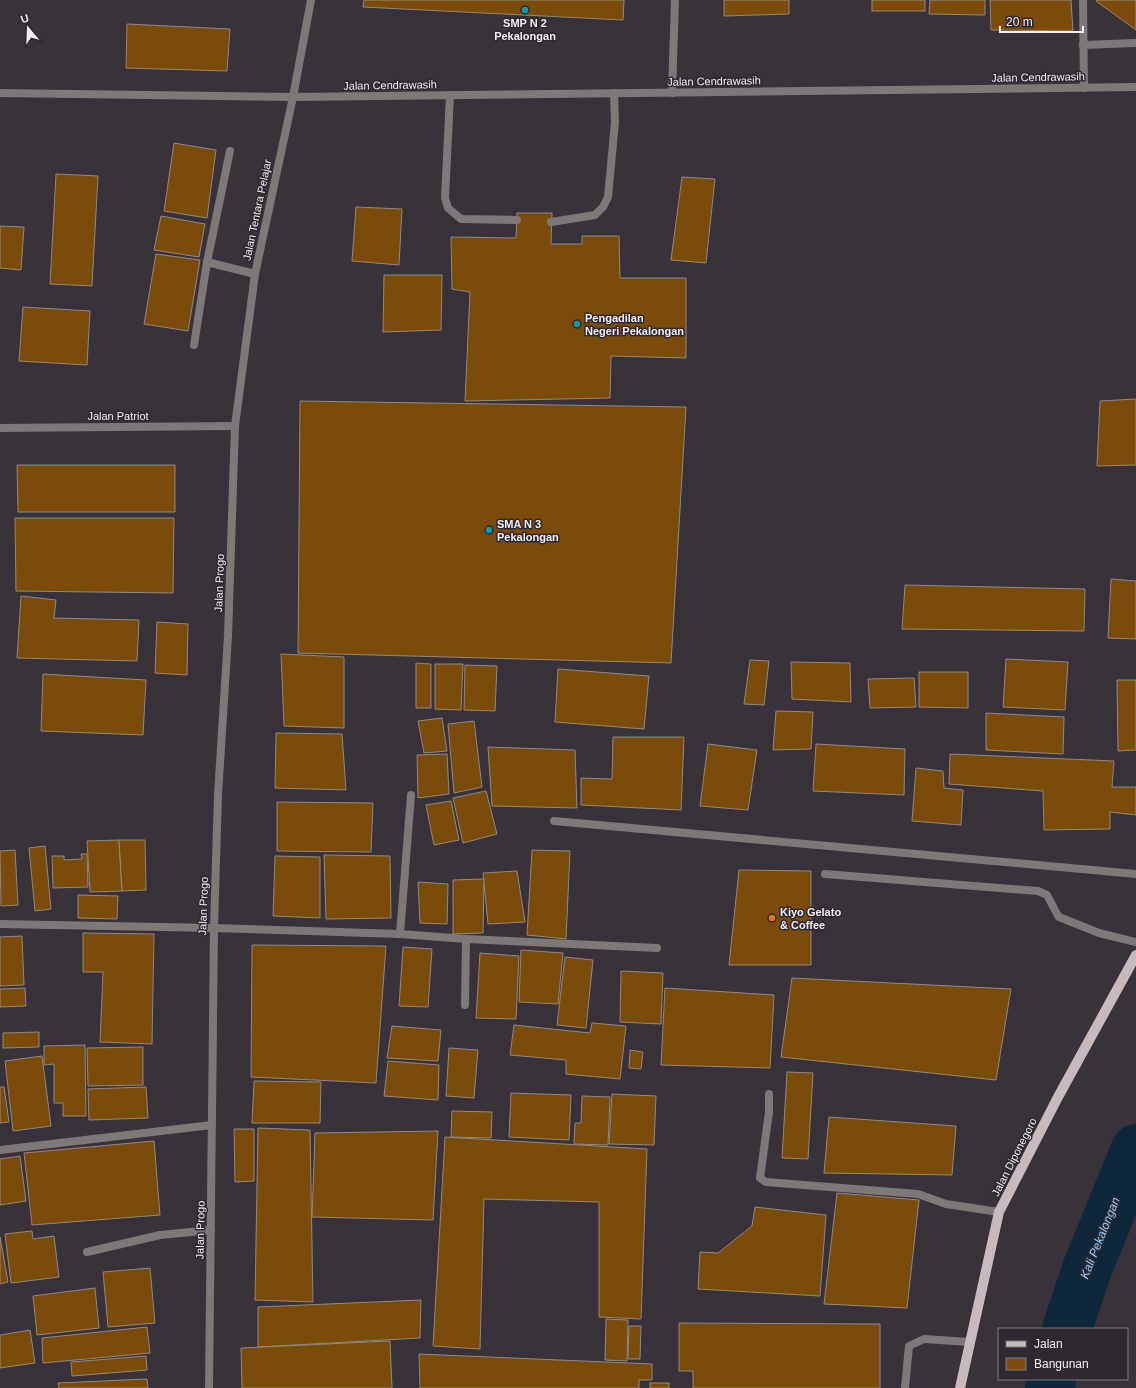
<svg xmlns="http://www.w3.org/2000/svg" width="1136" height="1388" font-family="Helvetica,sans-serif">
  <rect width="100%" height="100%" fill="#39323a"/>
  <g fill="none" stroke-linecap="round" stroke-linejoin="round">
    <g stroke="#0e273b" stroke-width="50">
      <path d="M1067,1329L1087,1269L1136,1149"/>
      <path d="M1050,1388L1051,1379"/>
    </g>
  </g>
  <g fill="#7b4c09" stroke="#918981">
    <path d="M364,0H624L623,20L363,7Z"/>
    <path d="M724,0H789V14L724,16Z"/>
    <rect x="872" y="0" width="53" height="11"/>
    <path d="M930,0H985V15L929,14Z"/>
    <path d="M990,0H1071L1073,31L991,30Z"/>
    <path d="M1097,0H1136V30L1096,1Z"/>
    <path d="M127,24L230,29L227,71L126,68Z"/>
    <path d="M174,143L216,150L207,218L164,211Z"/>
    <path d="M56,174L98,176L92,286L50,284Z"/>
    <path d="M682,177L715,179L706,263L671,260Z"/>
    <path d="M356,207L402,209L399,265L352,261Z"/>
    <path d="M517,213H552L551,244H582V236H619L620,278H686V358L611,356L610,398L465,401L470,292L452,289L451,237L516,238Z"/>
    <path d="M161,216L205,224L199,257L154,250Z"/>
    <path d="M0,226L24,227L21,270L0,268Z"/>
    <path d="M156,254L200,260L188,331L144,324Z"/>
    <path d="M384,275H442L441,330L383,332Z"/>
    <path d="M23,307L90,311L87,365L19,361Z"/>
    <path d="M1136,399V465L1097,466L1100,401Z"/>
    <path d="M300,401L686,407L671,663L298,653Z"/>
    <path d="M17,465H175V512H18Z"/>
    <path d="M15,518H174L173,593L16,591Z"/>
    <path d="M1111,579L1136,581V639L1108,638Z"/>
    <path d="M905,585L1085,589L1084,631L902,629Z"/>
    <path d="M21,596L56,600L54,618L139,620L137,661L17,658Z"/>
    <path d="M157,622L188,624L187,675L155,673Z"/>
    <path d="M281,654L344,657V728L284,726Z"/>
    <path d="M1006,659L1068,662L1065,710L1003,707Z"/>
    <path d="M750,660L769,661L764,705L744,704Z"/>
    <path d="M791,662L850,663L851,702L792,699Z"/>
    <path d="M416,663L431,664V708H416Z"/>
    <path d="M435,664H463L461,710L435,709Z"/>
    <path d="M465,665L497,666L495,711L464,710Z"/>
    <path d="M558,669L649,676L644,729L555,722Z"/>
    <path d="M919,672H968V708L919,707Z"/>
    <path d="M43,674L146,680L143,735L41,731Z"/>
    <path d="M914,678L916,707L870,708L868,679Z"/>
    <path d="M1117,680H1136V750L1118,751Z"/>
    <path d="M776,711L813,712L811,749L773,750Z"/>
    <path d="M986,713L1064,717L1063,754L986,750Z"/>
    <path d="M442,718L447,751L424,753L418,721Z"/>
    <path d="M474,721L482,787L454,793L448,724Z"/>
    <path d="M276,733L342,734L346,790L275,788Z"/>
    <path d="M613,737H684L681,810L581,805V778L612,779Z"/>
    <path d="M708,744L757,750L748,810L700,806Z"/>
    <path d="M816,744L905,749L904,795L813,791Z"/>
    <path d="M488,747L575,750L577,808L492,806Z"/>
    <path d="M447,754L449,794L418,798L417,755Z"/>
    <path d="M950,754L1114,761L1112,787H1136V815L1110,812V829L1044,830L1043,791L949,784Z"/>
    <path d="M916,768L943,771L944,788L963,790L961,825L912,821Z"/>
    <path d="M486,791L497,834L463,843L453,798Z"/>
    <path d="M451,801L459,840L434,845L426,805Z"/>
    <path d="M277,802L373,803L371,852L277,851Z"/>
    <path d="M119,840L122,891L90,892L87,841Z"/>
    <path d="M119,840H145L146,890L122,891Z"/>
    <path d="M45,846L51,909L35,911L29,848Z"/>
    <path d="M15,850L18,905L1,906L0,851Z"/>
    <path d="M532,850L570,851L566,939L527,935Z"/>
    <path d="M81,854H87L88,887L53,888L52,856H64V860L82,859Z"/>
    <path d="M324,855L390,856L391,918L326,919Z"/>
    <path d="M275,856L320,857V918L273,916Z"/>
    <path d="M739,870L811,871V965H729Z"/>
    <path d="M517,871L525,922L488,924L483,873Z"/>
    <path d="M484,879L483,933L453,934V880Z"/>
    <path d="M418,882L448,884L447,924L420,923Z"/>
    <path d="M78,895L118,896L117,919L78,918Z"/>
    <path d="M83,933L154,934L152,1044L100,1042L103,972H83Z"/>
    <path d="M22,936L24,985L0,986V937Z"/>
    <path d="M252,945L386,946L376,1083L251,1077Z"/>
    <path d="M403,947L432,949L428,1007L399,1006Z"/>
    <path d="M521,950L563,953L558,1004L519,1002Z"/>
    <path d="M480,953L519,956L516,1019L476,1018Z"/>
    <path d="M565,957L593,960L586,1028L557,1025Z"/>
    <path d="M621,971L663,973L661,1024L620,1022Z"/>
    <path d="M792,978L1011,989L996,1080L781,1057Z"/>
    <path d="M25,988L26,1006L0,1007V989Z"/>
    <path d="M665,988L774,995L770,1068L661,1065Z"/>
    <path d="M592,1023L626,1026L620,1079L566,1074V1060L510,1055L514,1025L590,1033Z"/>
    <path d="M392,1026L441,1030L438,1061L387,1058Z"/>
    <path d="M39,1032V1047L3,1048V1033Z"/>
    <path d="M85,1045L86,1116H63V1103H54V1064L44,1065V1046Z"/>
    <path d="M143,1047V1085L88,1086L87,1048Z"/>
    <path d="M449,1048L478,1050L474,1098L446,1096Z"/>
    <path d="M630,1050L643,1052L641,1069L629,1068Z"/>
    <path d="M42,1056L51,1126L13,1131L5,1061Z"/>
    <path d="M388,1061L439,1065L438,1100L384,1096Z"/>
    <path d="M787,1072L813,1073L808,1159L782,1158Z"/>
    <path d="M254,1081L321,1082L320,1123H252Z"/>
    <path d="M0,1087H4L9,1122L0,1123Z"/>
    <path d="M146,1087L148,1118L89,1120L88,1089Z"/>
    <path d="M511,1093L571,1095L569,1140L509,1137Z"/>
    <path d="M612,1094L656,1096L654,1145L609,1144Z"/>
    <path d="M582,1096L610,1097L608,1145L574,1144L575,1123H581Z"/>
    <path d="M452,1111L492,1112L491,1138L451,1137Z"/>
    <path d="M829,1117L956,1126L952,1175L824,1173Z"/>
    <path d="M258,1128L310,1130L313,1302L255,1300Z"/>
    <path d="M234,1129H254V1181L235,1182Z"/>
    <path d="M438,1131L433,1220L312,1217L315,1133Z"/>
    <path d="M445,1137L647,1149L641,1319L599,1317V1202L484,1199L480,1349L433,1346Z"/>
    <path d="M154,1141L160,1215L32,1225L24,1153Z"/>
    <path d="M20,1156L26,1201L0,1205V1159Z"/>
    <path d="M837,1193L919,1200L907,1308L824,1304Z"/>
    <path d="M755,1207L826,1215L820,1296L698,1289L700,1252L718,1253L752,1226Z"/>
    <path d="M32,1231L33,1239L54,1236L59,1277L11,1283L5,1234Z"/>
    <path d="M0,1237L8,1282L0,1284Z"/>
    <path d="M150,1268L155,1323L108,1327L103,1272Z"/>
    <path d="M95,1288L99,1328L37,1335L33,1296Z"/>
    <path d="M421,1300L420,1338L258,1347V1307Z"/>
    <path d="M606,1319L628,1320L627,1361L605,1360Z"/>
    <path d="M679,1323L880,1324V1388H693V1371H679Z"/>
    <path d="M629,1326H641L640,1359H628Z"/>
    <path d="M147,1327L150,1353L43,1363L42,1338Z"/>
    <path d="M30,1330L35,1363L0,1368V1335Z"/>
    <path d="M390,1341L392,1388H242L241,1348Z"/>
    <path d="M419,1354L652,1364V1380H639V1388H420Z"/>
    <path d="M146,1356L147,1370L72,1376L71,1362Z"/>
    <path d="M147,1379L148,1388H59L58,1383Z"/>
    <rect x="650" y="1383" width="19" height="5"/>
  </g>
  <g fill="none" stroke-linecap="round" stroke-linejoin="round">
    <g stroke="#7e7879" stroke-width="8">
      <path d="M1083,0L1084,88"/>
      <path d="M1083,45L1136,43"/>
      <path d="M450,95L445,198L448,208L461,219L517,220"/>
      <path d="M551,222L595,215L603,207L608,197L615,122L614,93"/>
      <path d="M825,874L1038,891L1047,895L1057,914L1059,917L1099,933L1136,942"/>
      <path d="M769,1094V1112L760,1178L766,1182L918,1194L946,1204L999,1212"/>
      <path d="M87,1252L160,1235L211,1230"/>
      <path d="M905,1388L909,1346L924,1339L970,1342"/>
    </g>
    <g stroke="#7e7879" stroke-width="8">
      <path d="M0,93L293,97"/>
      <path d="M672,93L675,0"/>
      <path d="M207,262L255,274"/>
      <path d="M194,345L207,262L230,151"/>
      <path d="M554,821L1136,874"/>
      <path d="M0,924L214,928L400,934L466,939L657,948"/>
      <path d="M400,934L411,795"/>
      <path d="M465,1005L466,939"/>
      <path d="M0,1150L212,1125"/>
    </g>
    <g stroke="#7e7879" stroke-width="8">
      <path d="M293,97L1136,87"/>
      <path d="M0,428L235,426"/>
      <path d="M209,1388L214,928L218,795L228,636L235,426L255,274L293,97L311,0"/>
    </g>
    <path stroke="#c6bbbc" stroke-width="10" d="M960,1388L999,1212L1058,1097L1136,955"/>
  </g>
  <g fill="#0f9aa8" stroke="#2e2830" stroke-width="1.5">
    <circle cx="525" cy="10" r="4"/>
    <circle cx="577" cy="324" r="4"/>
    <circle cx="489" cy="530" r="4"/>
  </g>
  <circle fill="#e8710a" stroke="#2e2830" stroke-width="1.5" cx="772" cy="918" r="4"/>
  <g text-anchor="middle" stroke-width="3" stroke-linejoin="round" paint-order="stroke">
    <g font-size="11" font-weight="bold" fill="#f2eef3" stroke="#2e2830" text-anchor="start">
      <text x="525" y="27" text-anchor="middle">SMP N 2<tspan x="525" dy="13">Pekalongan</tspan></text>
      <text x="585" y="322">Pengadilan<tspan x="585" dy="13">Negeri Pekalongan</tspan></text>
      <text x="497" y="528">SMA N 3<tspan x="497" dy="13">Pekalongan</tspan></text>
      <text x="780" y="916">Kiyo Gelato<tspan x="780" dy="13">&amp; Coffee</tspan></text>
    </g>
    <g font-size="11" fill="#f2eef3" stroke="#2e2830">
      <text transform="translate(1038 77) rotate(-1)" y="4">Jalan Cendrawasih</text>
      <text transform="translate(714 81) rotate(-1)" y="4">Jalan Cendrawasih</text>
      <text transform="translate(390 85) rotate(-1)" y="4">Jalan Cendrawasih</text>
      <text transform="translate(257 210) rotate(-78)" y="4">Jalan Tentara Pelajar</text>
      <text x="118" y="420">Jalan Patriot</text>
      <text transform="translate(219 583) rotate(-88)" y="4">Jalan Progo</text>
      <text transform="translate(203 906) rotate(-88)" y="4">Jalan Progo</text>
      <text transform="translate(1014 1157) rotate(-63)" y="4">Jalan Diponegoro</text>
      <text transform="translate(200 1230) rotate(-89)" y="4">Jalan Progo</text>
    </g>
    <g font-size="12" font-style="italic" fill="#93cdfe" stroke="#2e2830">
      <text transform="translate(1100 1238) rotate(-68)" y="4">Kali Pekalongan</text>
    </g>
  </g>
  <rect x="998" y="1328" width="130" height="52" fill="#2e2830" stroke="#7c777e"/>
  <rect x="1006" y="1341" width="20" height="6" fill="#c6bbbc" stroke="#7c777e"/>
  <text x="1034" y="1348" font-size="12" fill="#f2eef3">Jalan</text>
  <rect x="1006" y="1358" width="20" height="12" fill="#7b4c09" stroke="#7c777e"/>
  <text x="1034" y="1368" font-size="12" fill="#f2eef3">Bangunan</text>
  <g transform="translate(28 28) rotate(341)" stroke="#2e2830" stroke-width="3" paint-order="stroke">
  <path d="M0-3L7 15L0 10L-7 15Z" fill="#f2eef3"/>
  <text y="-6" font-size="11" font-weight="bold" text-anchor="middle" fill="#f2eef3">U</text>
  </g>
  <path d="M1000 26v6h83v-6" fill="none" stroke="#f2eef3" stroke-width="2"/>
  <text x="1006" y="26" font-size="12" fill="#f2eef3" stroke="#2e2830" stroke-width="3" paint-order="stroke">20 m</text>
</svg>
